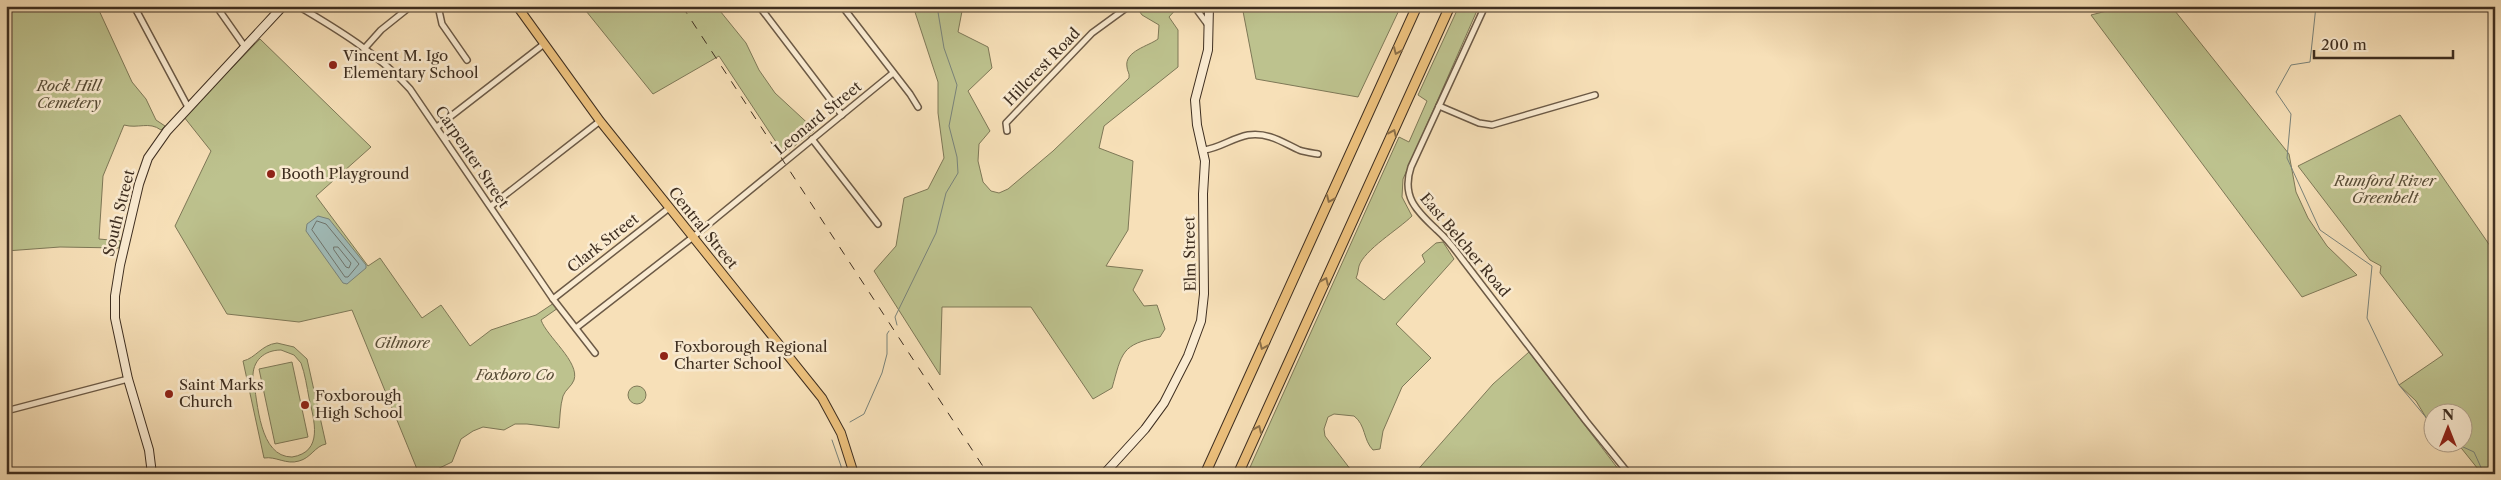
<svg xmlns="http://www.w3.org/2000/svg" width="2501" height="480" font-family="'Libre Caslon Text',serif">
  <rect width="100%" height="100%" fill="#f7e0b8"/>
  <filter id="stains"><feTurbulence type="fractalNoise" baseFrequency=".004" numOctaves="4"/><feColorMatrix values="0 0 0 0 .2 0 0 0 0 .09 0 0 0 0 .02 0 0 0 .5 -.17"/></filter>
  <radialGradient id="worn" r=".72"><stop offset=".6" stop-color="#630" stop-opacity="0"/><stop offset="1" stop-color="#630" stop-opacity=".3"/></radialGradient>
  <g fill="#bdc28e" stroke="#7e7857" fill-rule="evenodd">
    <path d="M6,6H97L132,82L146,99L156,120L165,126L161,130C149,121 138,129 124,125L103,176L99,239L121,241L119,248L60,247L6,251Z"/>
    <path d="M582,6H658L661,9L670,8V6H716L746,43L759,70L775,93L815,130L784,154L719,56L653,94Z"/>
    <path d="M913,6H963L958,32L988,47L992,68L968,91L990,131L979,144L978,161L983,182L991,191L999,193L1008,189L1053,151L1129,78C1130,73 1127,71 1127,67C1124,51 1149,46 1158,39L1159,25L1142,15L1137,8L1179,6L1169,17L1178,30V67L1104,126L1099,148L1133,161L1128,230L1106,266L1143,270L1133,290L1144,306L1157,305L1165,329L1160,337C1121,344 1122,353 1112,388L1093,399L1031,307H942L940,375L874,271L896,246L904,198L928,189L944,158L938,113V82Z"/>
    <path d="M1242,6H1401L1358,97L1256,79Z"/>
    <path d="M1459,6H1479L1403,179L1402,197L1412,216C1399,229 1364,250 1359,266C1358,270 1358,274 1356,278L1384,300L1425,262L1422,255L1436,243L1443,242L1454,259L1396,324L1431,358L1402,387L1383,431L1380,449L1373,450C1363,440 1366,425 1354,416L1334,414L1328,417L1324,429L1325,436L1354,474H1247L1399,137L1409,142L1427,101L1418,95Z"/>
    <path d="M2126,6H2171L2289,154L2296,192L2308,218L2327,246L2357,275L2302,297L2091,15Z"/>
    <path d="M260,39L371,147L316,196L368,266L380,258L422,318L441,305L470,346L491,330L536,315L554,303L558,308L541,320C547,337 580,362 574,380C572,386 565,390 563,396C560,406 560,418 559,428L527,424H515L504,430L483,427L473,431L461,439L452,462L427,474H419L352,310L299,322L227,314L175,226L211,151L184,117Z"/>
    <path d="M2400,115L2495,253V474H2482L2458,444L2443,445V443L2464,442V412H2434L2433,429L2416,401L2399,385L2443,355L2380,273L2381,266L2370,260L2298,166Z"/>
    <path d="M277,343L294,347L307,359L326,444C315,446 311,458 299,461C286,465 276,456 264,458L243,361C256,358 261,345 277,343ZM281,350L294,355L301,363C305,374 307,387 309,398C314,420 324,452 292,457C259,457 258,403 253,378C252,361 264,350 281,350Z"/>
    <path d="M1529,352L1622,474H1414L1493,384Z"/>
    <path d="M292,362L308,437L275,444L259,369Z"/>
    <circle cx="637" cy="395" r="9"/>
  </g>
  <path fill="#a0bbb8" stroke="#79837b" d="M318,216L329,219L366,265V268L347,284L343,283L306,231L307,224Z"/>
  <g fill="none" stroke-linecap="round" stroke-linejoin="round">
    <g stroke="#6f746c" stroke-width="1">
      <path d="M317,221L326,224L359,264L348,277H345L312,230Z"/>
      <path d="M334,247H338L351,263L349,268L346,267L334,250Z"/>
    </g>
    <g stroke="#79837b" stroke-width="1">
      <path d="M2316,6L2310,62L2291,65L2276,92L2291,114L2287,158L2320,230L2372,266L2367,318L2399,385L2429,421L2434,439"/>
      <path d="M897,325L895,317L936,233L946,193L958,173L957,157L949,126L957,85L944,48L937,6"/>
      <path d="M850,422L864,414L882,373L887,354V334L889,331"/>
      <path d="M832,440L841,466L842,474"/>
      <path d="M2435,442L2440,450L2461,446L2474,452L2484,474"/>
    </g>
    <g stroke="#6c5a46" stroke-width="8">
      <g id="street">
        <path d="M134,6L188,107"/>
        <path d="M220,6L219,10L245,47"/>
        <path d="M298,6C337,29 380,55 410,89L553,299L595,353"/>
        <path d="M438,6L442,24L467,60"/>
        <path d="M759,6L842,115"/>
        <path d="M842,6L910,94L918,107"/>
        <path d="M1194,6L1208,25"/>
        <path d="M1485,6L1411,167C1401,197 1417,211 1437,230C1446,238 1454,248 1462,259L1586,421L1629,474"/>
        <path d="M364,49L381,30L411,6"/>
        <path d="M1439,106L1479,123L1492,125L1595,95"/>
        <path d="M437,127L544,44"/>
        <path d="M1007,131L1006,123L1092,33L1129,6"/>
        <path d="M812,139L878,224"/>
        <path d="M1204,150C1220,148 1232,138 1248,135C1268,132 1282,142 1299,150C1304,152 1312,153 1318,154"/>
        <path d="M491,206L600,121"/>
        <path d="M553,299L669,208"/>
        <path d="M576,328L693,237L893,73"/>
        <path d="M6,411L128,379"/>
      </g>
    </g>
    <g stroke="#3e2e20" stroke-width="10">
      <g id="secondary">
        <path d="M152,474L149,450L128,379L115,318V296L120,265L139,184L148,158L167,131L283,6"/>
        <path d="M1104,474L1145,429L1164,403L1188,356L1201,321L1204,294L1203,194L1205,161L1197,125L1195,100L1208,50L1209,6"/>
      </g>
    </g>
    <g stroke="#3e2e20" stroke-width="10">
      <path id="primary" d="M517,6L600,121L822,398L841,433L854,474"/>
    </g>
    <g stroke="#3e2e20" stroke-width="11">
      <g id="highway">
        <path d="M1205,474L1417,6"/>
        <path d="M1238,474L1450,6"/>
      </g>
    </g>
    <use href="#street" stroke="#faebd1" stroke-width="5"/>
    <use href="#secondary" stroke="#faebd1" stroke-width="8"/>
    <use href="#primary" stroke="#ecc07c" stroke-width="8"/>
    <use href="#highway" stroke="#ecc07c" stroke-width="9"/>
    <path stroke="#3e2e20" stroke-width="1" stroke-dasharray="9 9" stroke-linecap="butt" d="M682,6L988,474"/>
  </g>
  <defs><path id="oneway-chevron" d="M-2-3.5L2.5 0L-2 3.5" fill="none" stroke-width="1.6" stroke-linecap="round" stroke-linejoin="round" transform="scale(1.25)"/></defs>
  <g stroke="#8c7049">
    <use href="#oneway-chevron" transform="translate(1397 51) rotate(114)"/>
    <use href="#oneway-chevron" transform="translate(1393 133) rotate(-66)"/>
    <use href="#oneway-chevron" transform="translate(1330 199) rotate(114)"/>
    <use href="#oneway-chevron" transform="translate(1325 281) rotate(-66)"/>
    <use href="#oneway-chevron" transform="translate(1263 346) rotate(114)"/>
    <use href="#oneway-chevron" transform="translate(1258 429) rotate(-66)"/>
  </g>
  <g fill="#8f2418" stroke="#faebd1" stroke-width="2">
    <circle cx="333" cy="65" r="5"/>
    <circle cx="271" cy="174" r="5"/>
    <circle cx="664" cy="356" r="5"/>
    <circle cx="169" cy="394" r="5"/>
    <circle cx="305" cy="405" r="5"/>
  </g>
  <g text-anchor="middle" stroke-width="5" stroke-linejoin="round" paint-order="stroke">
    <g font-size="15" fill="#3e2e20" stroke="#faebd1" text-anchor="start">
      <text x="343" y="61">Vincent M. Igo<tspan x="343" dy="17">Elementary School</tspan></text>
      <text x="281" y="179">Booth Playground</text>
      <text x="674" y="352">Foxborough Regional<tspan x="674" dy="17">Charter School</tspan></text>
      <text x="179" y="390">Saint Marks<tspan x="179" dy="17">Church</tspan></text>
      <text x="315" y="401">Foxborough<tspan x="315" dy="17">High School</tspan></text>
    </g>
    <g font-size="15" fill="#3e2e20" stroke="#faebd1">
      <text transform="translate(1042 67) rotate(-46)" y="5">Hillcrest Road</text>
      <text transform="translate(818 118) rotate(-39)" y="5">Leonard Street</text>
      <text transform="translate(472 157) rotate(56)" y="5">Carpenter Street</text>
      <text transform="translate(119 213) rotate(-76)" y="5">South Street</text>
      <text transform="translate(703 228) rotate(51)" y="5">Central Street</text>
      <text transform="translate(603 243) rotate(-38)" y="5">Clark Street</text>
      <text transform="translate(1465 245) rotate(50)" y="5">East Belcher Road</text>
      <text transform="translate(1190 254) rotate(-91)" y="5">Elm Street</text>
    </g>
    <g font-size="15" font-style="italic" fill="#574c36" stroke="#faebd1">
      <text x="69" y="91">Rock Hill<tspan x="69" dy="17">Cemetery</tspan></text>
      <text x="2385" y="186">Rumford River<tspan x="2385" dy="17">Greenbelt</tspan></text>
      <text x="402" y="348">Gilmore</text>
      <text x="515" y="380">Foxboro Co</text>
    </g>
  </g>
  <rect width="2501" height="480" fill="none" stroke="#f7e0b8" stroke-width="25"/>
  <rect x="8" y="8" width="2486" height="465" fill="none" stroke="#3e2e20" stroke-width="2.5"/>
  <rect x="12" y="12" width="2476" height="455" fill="none" stroke="#3e2e20"/>
  <g transform="translate(2448 428)"><circle r="24" fill="#faebd1" stroke="#af9f8a"/>
  <path d="M0-4L9 19L0 12L-9 19Z" fill="#8f2418"/>
  <text y="-8" font-size="14" font-weight="bold" text-anchor="middle" fill="#3e2e20">N</text>
  </g>
  <path d="M2314 50v8h139v-8" fill="none" stroke="#3e2e20" stroke-width="2.5"/>
  <text x="2321" y="50" font-size="15" fill="#3e2e20" stroke="#faebd1" stroke-width="4" paint-order="stroke">200 m</text>
  <rect width="100%" height="100%" filter="url(#stains)"/>
  <rect width="100%" height="100%" fill="url(#worn)"/>
</svg>
